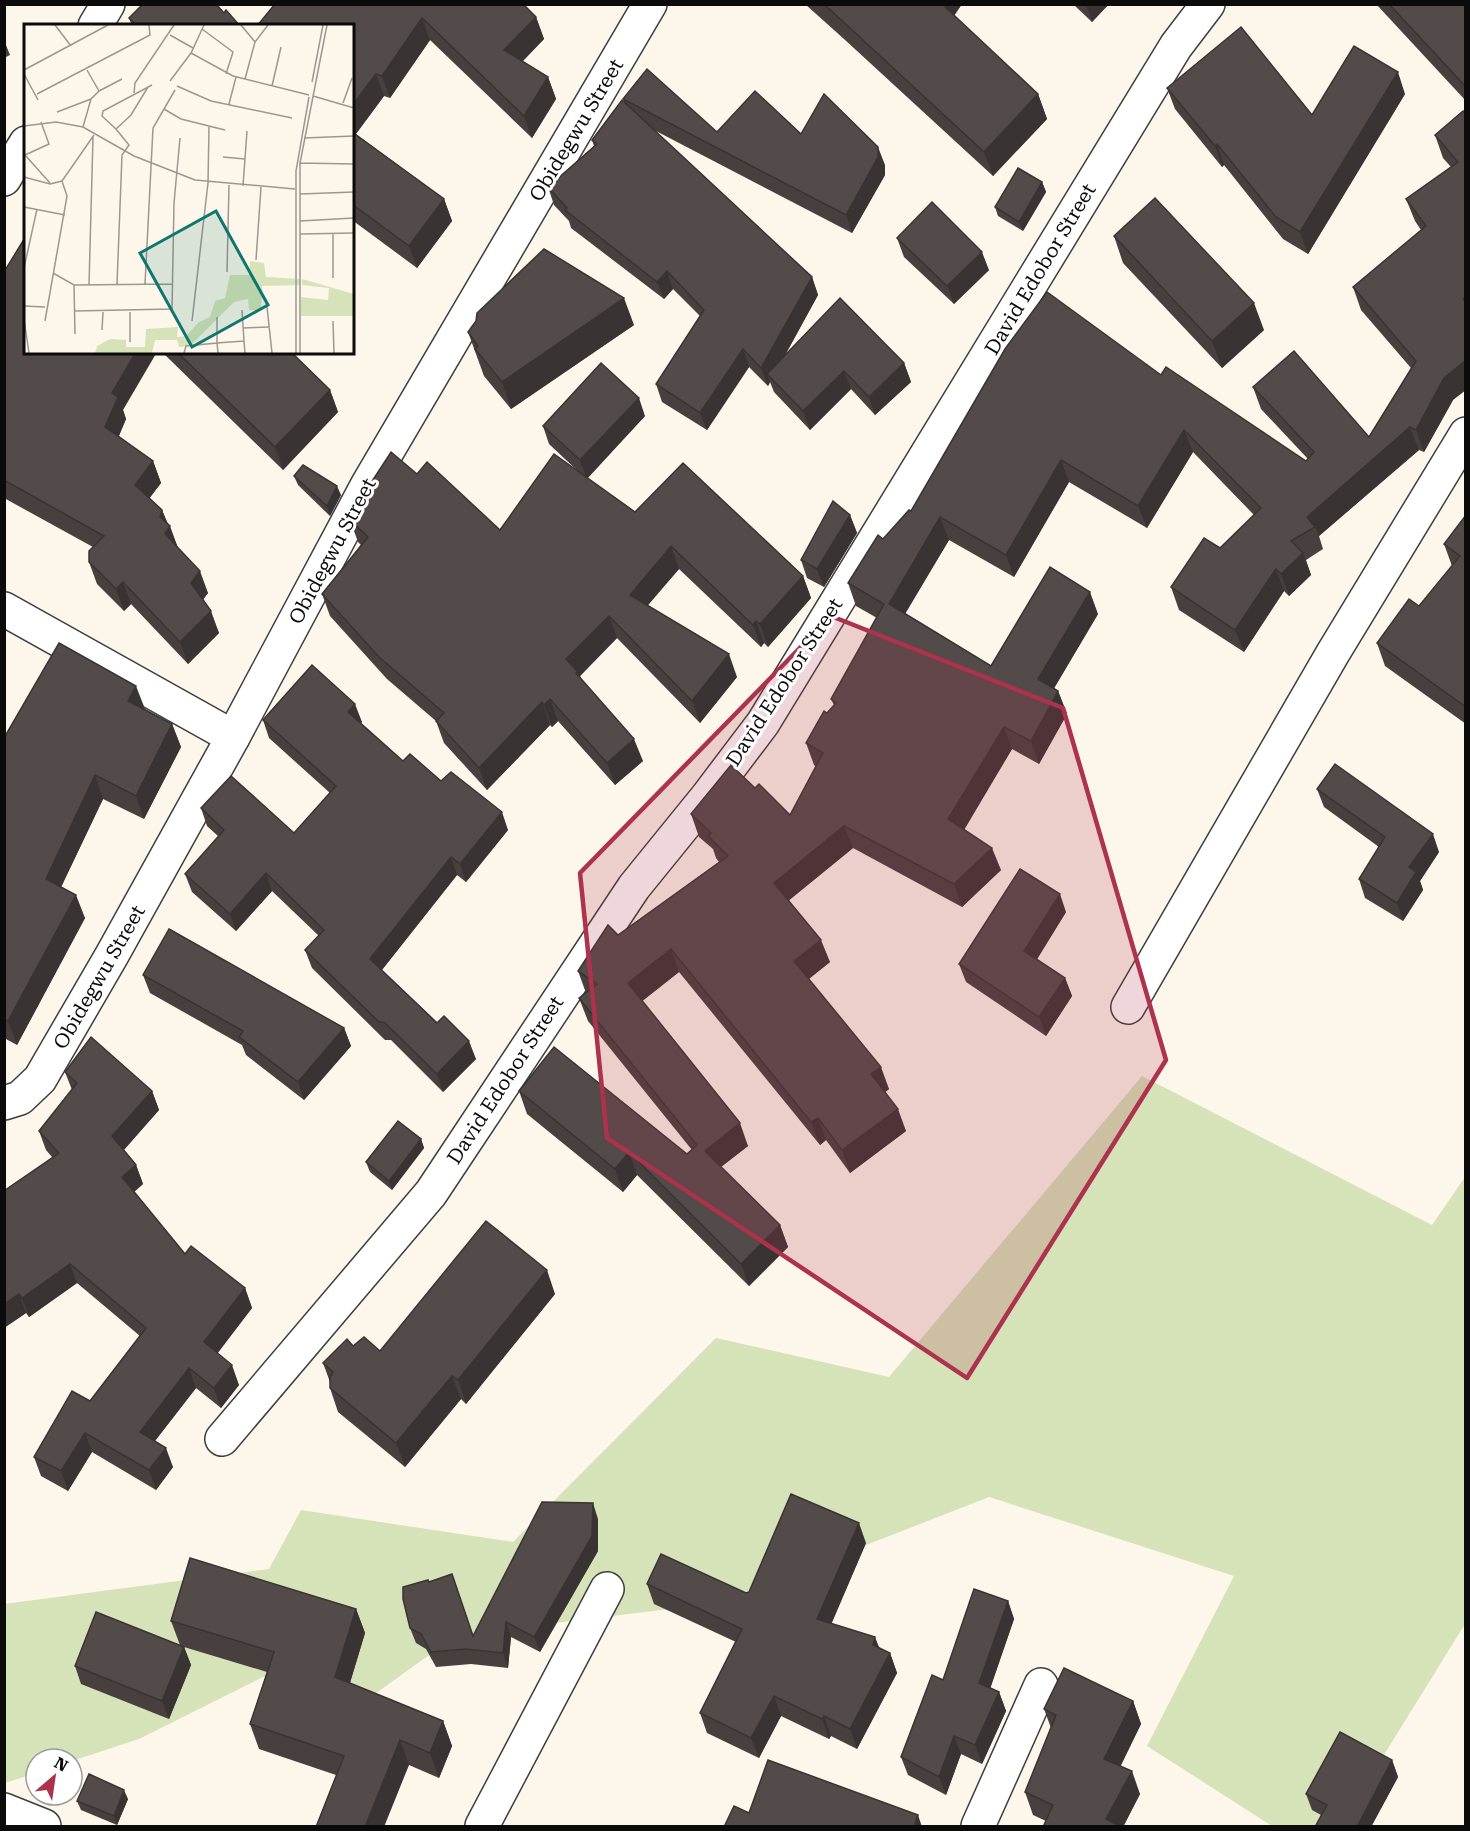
<svg xmlns="http://www.w3.org/2000/svg" width="1470" height="1831" font-family="'Roboto Serif',serif">
  <rect width="100%" height="100%" fill="#fdf6eb"/>
  <path fill="#d6e3b8" d="M1142,1076L1432,1225L1465,1177V1624L1340,1826H1272L1147,1746L1234,1576L989,1497L718,1603L457,1635L361,1704L263,1677L139,1739L72,1761V1759H36V1773L5,1783L4,1604L269,1569L301,1510L513,1542L716,1338L889,1377Z"/>
  <g fill="none" stroke-linecap="round" stroke-linejoin="round">
    <g stroke="#3e3e3e" stroke-width="36">
      <g id="minor">
        <path d="M95,26L108,4"/>
        <path d="M4,179L26,143"/>
        <path d="M4,609L233,737"/>
        <path d="M1128,1007L1333,653L1466,434"/>
        <path d="M4,1103L20,1098L40,1079L112,955L233,737L368,484L650,4"/>
        <path d="M222,1439L431,1193L634,887L707,797L763,723L1176,46L1208,4"/>
        <path d="M4,1810L44,1826"/>
        <path d="M482,1826L607,1589"/>
        <path d="M978,1826L1041,1685"/>
      </g>
    </g>
    <use href="#minor" stroke="#fff" stroke-width="33"/>
  </g>
  <g fill="#47403f">
    <path d="M275,4L536,17L544,39L522,62L548,77L556,99L532,138L430,40L390,98L384,96L356,134L444,199L452,221L417,268L352,220V26Z"/>
    <path d="M805,4H962L954,16L1038,94L1047,119L993,176L844,39Z"/>
    <path d="M1073,4H1109L1092,22Z"/>
    <path d="M1376,4H1466V101Z"/>
    <path d="M224,13L240,26H132L129,18Z"/>
    <path d="M4,40L10,55L4,58Z"/>
    <path d="M1167,88L1312,115L1405,94L1308,254L1283,239L1224,165L1222,167L1175,109Z"/>
    <path d="M623,99L717,132L801,134L885,165V175L852,233L654,130L812,277L818,295L784,357L904,363L911,382L875,415L851,389L810,430L774,392L770,382L768,386L749,367L707,430L662,402L656,384L700,316L673,289L664,299L571,228L569,221L554,205L548,187L594,146L592,140L624,102Z"/>
    <path d="M1463,111L1453,400L1424,452L1419,450L1319,536L1323,549L1306,560L1311,575L1289,596L1284,591L1244,652L1179,610L1171,587L1220,548L1254,515L1193,452L1147,528L1069,482L1014,577L949,540L905,613L991,666L1098,614L1054,688L1058,691L1067,714L1039,764L1012,749L964,829L1001,870L962,907L853,848L788,901L830,962L809,979L889,1089L885,1092L906,1131L850,1173L826,1140L820,1145L679,972L642,1001L748,1146L721,1167L780,1225L788,1247L749,1286L637,1175L623,1192L527,1114L519,1091L687,1154L692,1150L588,1021L579,998L586,993L578,971L618,935L719,862L716,858L713,849L699,837L691,814L755,788L790,815L816,767L814,765L806,743L834,705L831,699L877,618L856,606L848,583L883,539L911,511L1161,375L1306,461L1308,459L1261,409L1253,387L1369,437L1411,368L1361,310L1353,287L1421,230L1415,221L1406,199L1451,167L1443,158L1435,135Z"/>
    <path d="M1042,182L1046,192L1023,231L998,216L995,207Z"/>
    <path d="M1114,236L1264,330L1222,368L1123,263Z"/>
    <path d="M897,238L989,270L954,304L904,257Z"/>
    <path d="M4,272L123,410L126,419L119,436L153,461L161,483L149,498L162,510L178,548L208,593L203,599L219,633L188,664L131,604L124,611L97,584L89,562L93,547L4,498Z"/>
    <path d="M634,325L511,409L484,376L468,332Z"/>
    <path d="M162,352H291L330,390L338,412L283,470Z"/>
    <path d="M645,416L587,478L635,512L803,576L811,598L768,647L764,643L761,647L679,569L647,605L737,677L700,723L617,638L580,676L581,679L643,761L615,785L558,721L552,727L550,725L487,790L444,743L436,721L387,679L330,616L322,594L361,545L358,542L350,520L417,474L500,530L581,474L549,444L543,426Z"/>
    <path d="M294,476L341,495L330,516L298,485Z"/>
    <path d="M850,515L857,533L824,587L807,578L801,560Z"/>
    <path d="M1466,515V724L1385,666L1377,643L1419,606L1452,566L1444,544Z"/>
    <path d="M145,709L172,724L181,747L144,819L103,799L61,887L85,918L17,1045L4,1038V738Z"/>
    <path d="M263,720L362,722L361,723L403,761L441,781L508,830L466,882L457,875L382,970L476,1059L443,1092L391,1040H385L312,968L305,950L319,936L272,891L236,931L192,892L185,874L219,837L207,826L201,808L294,833L330,793L269,738Z"/>
    <path d="M1317,789L1439,852L1420,881L1423,890L1403,921L1365,898L1359,879L1379,847L1324,807Z"/>
    <path d="M1066,912L1037,959L1065,978L1072,996L1046,1036L966,982L959,964Z"/>
    <path d="M143,975L344,1028L351,1046L304,1100L246,1055L242,1045L150,993Z"/>
    <path d="M65,1072L152,1091L159,1110L124,1150L136,1165L143,1184L134,1192L185,1254L245,1288L252,1308L217,1353L239,1385L221,1408L196,1388L155,1441L173,1467L156,1490L92,1452L68,1491L41,1476L34,1457L90,1401L140,1336L77,1283L29,1317L26,1313L4,1328L52,1157L46,1150L39,1131L72,1090Z"/>
    <path d="M421,1139L424,1148L392,1190L370,1172L366,1162Z"/>
    <path d="M555,1294L466,1404L461,1399L405,1467L338,1412L330,1388V1382L323,1363L353,1346L380,1351Z"/>
    <path d="M598,1519V1551L540,1652L511,1637L508,1668L471,1664L436,1667L426,1649L416,1643L410,1628L429,1582L452,1574L473,1635Z"/>
    <path d="M866,1543L831,1623L890,1653L897,1673L857,1749L831,1736L829,1739L781,1716L759,1758L707,1733L700,1713L736,1642L654,1604L647,1584L746,1593Z"/>
    <path d="M1008,1601L1014,1619L990,1688L999,1692L1006,1711L982,1764L961,1754L946,1795L908,1775L901,1757L943,1680Z"/>
    <path d="M356,1609L365,1633L350,1683L443,1721L452,1746L439,1778L409,1765L336,1775L259,1749L250,1724L267,1672L184,1647L191,1665L169,1719L81,1684L75,1666L180,1645L171,1621Z"/>
    <path d="M1133,1701L1141,1724L1120,1766L1140,1794L1123,1827H1043L1046,1821L1033,1815L1025,1792L1051,1728L1044,1709Z"/>
    <path d="M1392,1760L1398,1777L1371,1827H1315L1321,1815L1312,1810L1306,1794Z"/>
    <path d="M128,1799L117,1825L81,1810L77,1801Z"/>
  </g>
  <g fill="#393433">
    <path d="M939,4H962L947,25Z"/>
    <path d="M1086,4H1109L1092,22Z"/>
    <path d="M536,17L544,39L512,72L504,50Z"/>
    <path d="M422,18L430,40L390,98L382,76Z"/>
    <path d="M1398,72L1405,94L1308,254L1300,232Z"/>
    <path d="M376,74L384,96L352,139V106Z"/>
    <path d="M548,77L556,99L532,138L524,116Z"/>
    <path d="M1038,94L1047,119L993,176L984,152Z"/>
    <path d="M1217,144L1224,165L1222,167L1215,146Z"/>
    <path d="M878,147L885,165V175L852,233L846,215Z"/>
    <path d="M1042,182L1046,192L1023,231L1019,222Z"/>
    <path d="M444,199L452,221L417,268L409,246Z"/>
    <path d="M982,252L989,270L954,304L947,286Z"/>
    <path d="M667,271L673,289L664,299L657,282Z"/>
    <path d="M812,277L818,295L772,379L767,374L770,382L768,386L761,368Z"/>
    <path d="M624,298L634,325L511,409L502,382Z"/>
    <path d="M1254,303L1264,330L1222,368L1212,341Z"/>
    <path d="M743,349L749,367L707,430L700,413Z"/>
    <path d="M136,352H157L123,410L126,419L113,449L105,427L112,393Z"/>
    <path d="M1466,360V390L1453,400L1424,452L1416,430L1444,378Z"/>
    <path d="M904,363L911,382L875,415L869,397Z"/>
    <path d="M844,371L851,389L810,430L803,411Z"/>
    <path d="M330,390L338,412L283,470L275,447Z"/>
    <path d="M639,398L645,416L587,479L580,460Z"/>
    <path d="M1410,427L1419,450L1319,536L1315,527L1307,517Z"/>
    <path d="M1184,430L1193,452L1147,528L1138,506Z"/>
    <path d="M1061,460L1069,482L1014,577L1006,555Z"/>
    <path d="M153,461L161,483L143,507L135,485Z"/>
    <path d="M337,486L341,495L330,516L327,506Z"/>
    <path d="M162,510L169,527L170,526L178,548L173,557L160,517Z"/>
    <path d="M850,515L857,533L824,587L817,569Z"/>
    <path d="M940,517L949,540L898,626L889,604Z"/>
    <path d="M671,546L679,569L638,617L630,595Z"/>
    <path d="M1303,553L1311,575L1289,596L1281,574Z"/>
    <path d="M1276,569L1284,591L1244,652L1235,630Z"/>
    <path d="M200,571L208,593L199,605L191,583Z"/>
    <path d="M803,576L811,598L768,647L760,624Z"/>
    <path d="M123,582L131,604L124,611L116,589Z"/>
    <path d="M1090,592L1098,614L1046,702L1038,679Z"/>
    <path d="M211,611L219,633L188,664L180,642Z"/>
    <path d="M609,616L617,638L580,676L586,694L566,659Z"/>
    <path d="M756,621L764,643L761,647L753,625Z"/>
    <path d="M729,654L737,677L700,723L692,701Z"/>
    <path d="M136,686L145,709L136,724L128,701Z"/>
    <path d="M1058,691L1067,714L1039,764L1031,741Z"/>
    <path d="M550,699L558,721L552,727L544,705Z"/>
    <path d="M542,702L550,725L487,790L479,768Z"/>
    <path d="M355,704L362,722L355,730L348,712Z"/>
    <path d="M172,724L181,747L144,819L136,796Z"/>
    <path d="M1004,727L1012,749L957,842L948,819Z"/>
    <path d="M634,739L643,761L615,785L607,763Z"/>
    <path d="M95,775L103,799L54,902L46,879Z"/>
    <path d="M502,812L508,830L466,882L460,864Z"/>
    <path d="M844,826L853,848L782,906L774,883Z"/>
    <path d="M1433,834L1439,852L1420,881L1423,890L1403,921L1397,903L1409,867Z"/>
    <path d="M992,848L1001,870L962,907L954,884Z"/>
    <path d="M451,857L457,875L377,976L370,959Z"/>
    <path d="M266,873L272,891L236,931L230,914Z"/>
    <path d="M1060,894L1066,912L1031,969L1024,951Z"/>
    <path d="M76,895L85,918L17,1045L8,1021Z"/>
    <path d="M821,940L830,962L802,984L794,961Z"/>
    <path d="M671,949L679,972L636,1006L628,983Z"/>
    <path d="M1065,978L1072,996L1046,1036L1039,1017Z"/>
    <path d="M344,1028L351,1046L304,1100L298,1082Z"/>
    <path d="M469,1041L476,1059L443,1092L437,1074Z"/>
    <path d="M881,1067L889,1089L879,1097L871,1074Z"/>
    <path d="M152,1091L159,1110L119,1155L112,1136Z"/>
    <path d="M898,1109L906,1131L850,1173L842,1150Z"/>
    <path d="M818,1118L826,1140L820,1145L811,1122Z"/>
    <path d="M740,1123L748,1146L713,1173L705,1151Z"/>
    <path d="M421,1139L424,1148L392,1190L389,1181Z"/>
    <path d="M629,1152L637,1175L623,1192L615,1169Z"/>
    <path d="M136,1165L143,1184L129,1196L122,1177Z"/>
    <path d="M780,1225L788,1247L749,1286L741,1264Z"/>
    <path d="M70,1264L77,1283L29,1317L22,1298Z"/>
    <path d="M547,1270L555,1294L466,1404L458,1380Z"/>
    <path d="M245,1288L252,1308L211,1362L204,1342Z"/>
    <path d="M19,1294L26,1313L4,1328V1304Z"/>
    <path d="M232,1365L239,1385L221,1408L214,1388Z"/>
    <path d="M189,1368L196,1388L147,1451L140,1432Z"/>
    <path d="M452,1376L461,1399L405,1467L396,1443Z"/>
    <path d="M85,1433L92,1452L68,1491L61,1471Z"/>
    <path d="M166,1448L173,1467L156,1490L149,1470Z"/>
    <path d="M593,1503L598,1519V1551L540,1652L534,1637Z"/>
    <path d="M859,1523L866,1543L825,1639L817,1619Z"/>
    <path d="M1008,1601L1014,1619L986,1701L979,1683Z"/>
    <path d="M356,1609L365,1633L344,1702L335,1677Z"/>
    <path d="M506,1622L511,1637L508,1668L503,1653Z"/>
    <path d="M875,1637L883,1657L873,1645Z"/>
    <path d="M184,1647L191,1665L169,1719L162,1701Z"/>
    <path d="M890,1653L897,1673L857,1749L850,1729Z"/>
    <path d="M999,1692L1006,1711L982,1764L975,1745Z"/>
    <path d="M774,1696L781,1716L759,1758L751,1738Z"/>
    <path d="M1133,1701L1141,1724L1113,1782L1104,1759Z"/>
    <path d="M824,1716L831,1736L829,1739L822,1719Z"/>
    <path d="M443,1721L452,1746L439,1778L430,1753Z"/>
    <path d="M954,1736L961,1754L946,1795L939,1777Z"/>
    <path d="M400,1740L409,1765L384,1827H365Z"/>
    <path d="M1392,1760L1398,1777L1371,1827H1357Z"/>
    <path d="M1132,1771L1140,1794L1123,1827H1109L1106,1819Z"/>
    <path d="M124,1790L128,1799L117,1825L114,1816Z"/>
    <path d="M918,1815L922,1827H914Z"/>
  </g>
  <g fill="#524b49" stroke="#393433" stroke-width="1.5">
    <path d="M143,4H216L224,13L226,10L240,26H137L129,18Z"/>
    <path d="M275,4H523L536,17L504,50L548,77L524,116L422,18L382,76L376,74L352,106V26H257Z"/>
    <path d="M824,4H942L1038,94L984,152Z"/>
    <path d="M1389,4H1466V87Z"/>
    <path d="M1241,27L1312,115L1354,46L1398,72L1300,232L1276,217L1217,144L1215,146L1167,88Z"/>
    <path d="M647,69L717,132L755,91L801,134L824,94L878,147V157L846,215L623,99Z"/>
    <path d="M622,100L812,277L761,368L743,349L700,413L656,384L704,310L667,271L657,282L565,210L567,208L548,187L597,144L592,140Z"/>
    <path d="M1463,111L1466,112V297L1463,299L1466,302V360L1444,378L1416,430L1410,427L1307,517L1315,527L1291,541L1303,553L1281,574L1276,569L1235,630L1171,587L1204,538L1220,548L1261,508L1184,430L1138,506L1061,460L1006,555L940,517L889,604L991,666L1050,567L1090,592L1038,679L1058,691L1031,741L1004,727L948,819L992,848L954,884L844,826L774,883L821,940L794,961L881,1067L871,1074L898,1109L842,1150L818,1118L811,1122L671,949L628,983L740,1123L705,1151L780,1225L741,1264L629,1152L615,1169L519,1091L554,1047L687,1154L697,1145L579,998L597,984L578,971L608,925L618,935L728,856L708,836L711,833L691,814L731,765L755,788L759,784L790,815L823,753L806,743L824,711L827,713L836,703L831,699L884,604L848,583L878,535L883,539L909,510L911,511L1005,349L1047,292L1161,375L1166,367L1306,461L1314,452L1253,387L1294,351L1369,437L1416,361L1353,287L1426,226L1406,199L1458,162L1435,135Z"/>
    <path d="M352,132L444,199L409,246L352,204Z"/>
    <path d="M1018,168L1042,182L1019,222L995,207Z"/>
    <path d="M1155,198L1254,303L1212,341L1114,236Z"/>
    <path d="M932,202L982,252L947,286L897,238Z"/>
    <path d="M26,236V352H136L112,393L118,397L105,427L153,461L135,485L162,510L160,517L170,526L165,534L200,571L191,583L211,611L180,642L123,582L116,589L89,562V551L104,536L4,480V272Z"/>
    <path d="M544,249L624,298L502,382L475,349L478,346L468,332L476,321L477,313Z"/>
    <path d="M840,298L904,363L869,397L844,371L803,411L767,374Z"/>
    <path d="M177,352H291L330,390L275,447Z"/>
    <path d="M601,363L639,398L580,460L543,426Z"/>
    <path d="M391,452L417,474L427,462L500,530L554,454L635,512L683,463L803,576L760,624L756,621L753,625L671,546L630,595L729,654L692,701L609,616L566,659L578,672L576,673L634,739L607,763L550,699L544,705L542,702L479,768L436,721L444,713L379,657L322,594L368,537L350,520L367,489Z"/>
    <path d="M303,465L337,486L327,506L294,476Z"/>
    <path d="M833,501L850,515L817,569L801,560Z"/>
    <path d="M1466,515V707L1377,643L1409,599L1419,606L1460,556L1444,544Z"/>
    <path d="M59,643L136,686L128,701L172,724L136,796L95,775L46,879L76,895L8,1021L4,1019V738Z"/>
    <path d="M312,665L355,704L348,712L403,761L410,754L441,781L451,772L502,812L460,864L451,857L370,959L437,1023L444,1016L469,1041L437,1074L384,1022H379L305,950L324,930L266,873L230,914L185,874L224,830L201,808L231,776L294,833L336,786L263,720Z"/>
    <path d="M1335,764L1433,834L1409,867L1416,872L1397,903L1359,879L1385,837L1317,789Z"/>
    <path d="M1020,869L1060,894L1024,951L1065,978L1039,1017L959,964Z"/>
    <path d="M169,929L344,1028L298,1082L239,1037L243,1031L143,975Z"/>
    <path d="M91,1037L152,1091L112,1136L136,1165L122,1177L185,1254L191,1246L245,1288L204,1342L232,1365L214,1388L189,1368L140,1432L166,1448L149,1470L85,1433L61,1471L34,1457L72,1391L90,1401L146,1328L70,1264L22,1298L19,1294L4,1304V1191L59,1153L39,1131L77,1083L65,1072Z"/>
    <path d="M398,1121L421,1139L389,1181L366,1162Z"/>
    <path d="M486,1221L547,1270L458,1380L452,1376L396,1443L330,1388V1377L333,1372L323,1363L347,1339L353,1346L364,1337L380,1351Z"/>
    <path d="M791,1494L859,1523L817,1619L875,1637L873,1645L890,1653L850,1729L824,1716L822,1719L774,1696L751,1738L700,1713L742,1629L647,1584L661,1554L746,1593L749,1592Z"/>
    <path d="M542,1502L593,1503L592,1536L534,1637L506,1622L503,1653L466,1649L431,1652L421,1634L410,1628L403,1599V1587L428,1580L429,1582L452,1574L473,1636Z"/>
    <path d="M190,1558L356,1609L335,1677L443,1721L430,1753L400,1740L365,1827H316L344,1756L250,1724L274,1652L171,1621Z"/>
    <path d="M974,1589L1008,1601L979,1683L999,1692L975,1745L954,1736L939,1777L901,1757L932,1675L943,1680Z"/>
    <path d="M96,1612L184,1647L162,1701L75,1666Z"/>
    <path d="M1064,1668L1133,1701L1104,1759L1132,1771L1106,1819L1121,1827H1043L1053,1805L1025,1792L1056,1715L1044,1709Z"/>
    <path d="M1340,1732L1392,1760L1357,1827H1315L1327,1805L1306,1794Z"/>
    <path d="M768,1760L918,1815L914,1827H724L734,1806L749,1813Z"/>
    <path d="M89,1774L124,1790L114,1816L77,1801Z"/>
  </g>
  <path fill="#ac324d" fill-opacity="0.2" stroke="#ac324d" stroke-width="4.5" stroke-linejoin="round" d="M831,616L1063,708L1166,1060L967,1378L607,1138L580,873Z"/>
  <g text-anchor="middle" stroke-width="6" stroke-linejoin="round" paint-order="stroke">
    <g font-size="20" fill="#0b0b0b" stroke="#fff">
      <text transform="translate(576 130) rotate(-59)" y="7">Obidegwu Street</text>
      <text transform="translate(1040 269) rotate(-59)" y="7">David Edobor Street</text>
      <text transform="translate(332 551) rotate(-62)" y="7">Obidegwu Street</text>
      <text transform="translate(784 682) rotate(-57)" y="7">David Edobor Street</text>
      <text transform="translate(99 977) rotate(-60)" y="7">Obidegwu Street</text>
      <text transform="translate(505 1080) rotate(-57)" y="7">David Edobor Street</text>
    </g>
  </g>
  <g transform="translate(24 24)">
    <rect width="330" height="330" fill="#fdf6eb"/>
    <path d="M226,237L240,239L242,253L276,255V261L238,262L237,287L225,286L224,275L210,278L166,322L155,323L153,316H131L128,329H71L73,322L86,315L102,316V323H121L122,305L154,303L153,313L162,312L175,298L186,293L191,277L201,274L206,251H225ZM278,255L330,270V292H277V273L304,276L305,264L278,261Z" fill="#d6e3b8"/>
    <path fill="none" stroke="#9c9891" stroke-width="1.5" d="M31,1L47,22M217,1L231,18M178,5L209,28L202,50M146,11L169,24M167,29L209,52L285,71M0,46L84,1M0,50L14,76M221,55L231,18L244,1M146,57L167,29L180,1M288,58L299,1M153,62L187,77L268,94M248,62L257,23M75,67L98,55M110,69L111,59L150,1M13,70L126,11L125,1M289,72L330,84M319,79L328,54M205,80L212,53M140,85L157,95L201,106M33,88L67,75M0,102L32,98L59,103L110,132L171,156L271,165M59,103L67,75L75,67L63,46M92,105L78,92L79,87L128,61M280,114L330,112M1,131L25,120L17,98M1,131L26,159M199,133L221,135M276,139L330,140M0,153L26,160L38,157L70,111M219,162L223,107M276,170L330,168M0,183L41,191M276,197L330,194M309,209V254M276,210L330,209M232,236L237,163M0,244L13,185M203,248L205,161M29,249L50,261L149,260M93,260L98,131L105,121L92,105L107,91L124,63M121,260L129,104L151,66M50,261L51,310M65,261L69,113M0,282L21,283M243,283L248,329M218,286L220,317M50,287L148,285L150,179L156,114M0,295L5,329M21,297L43,172L38,157M168,297L184,159L185,103M309,297L310,329M219,304L246,303M78,306L79,288M106,318V288M160,329L162,322L193,319V293M194,329L193,319L220,317L221,329M272,329V147L285,73M276,329V139L303,1"/>
    <path fill="#0f766e" fill-opacity="0.15" stroke="#0f766e" stroke-width="3" d="M192,187L244,281L168,323L116,229Z"/>
    <rect width="330" height="330" fill="none" stroke="#0b0b0b" stroke-width="3"/>
  </g>
  <rect width="1470" height="1831" fill="none" stroke="#0b0b0b" stroke-width="12"/>
  <g transform="translate(54 1777) rotate(29)"><circle r="28" fill="#ffffff" stroke="#9d9d9d" stroke-width="1.5"/>
  <path d="M0-4.5L10 22L0 15L-10 22Z" fill="#ac324d"/>
  <text y="-9" font-size="16" font-weight="bold" text-anchor="middle" fill="#0b0b0b">N</text>
  </g>
</svg>
